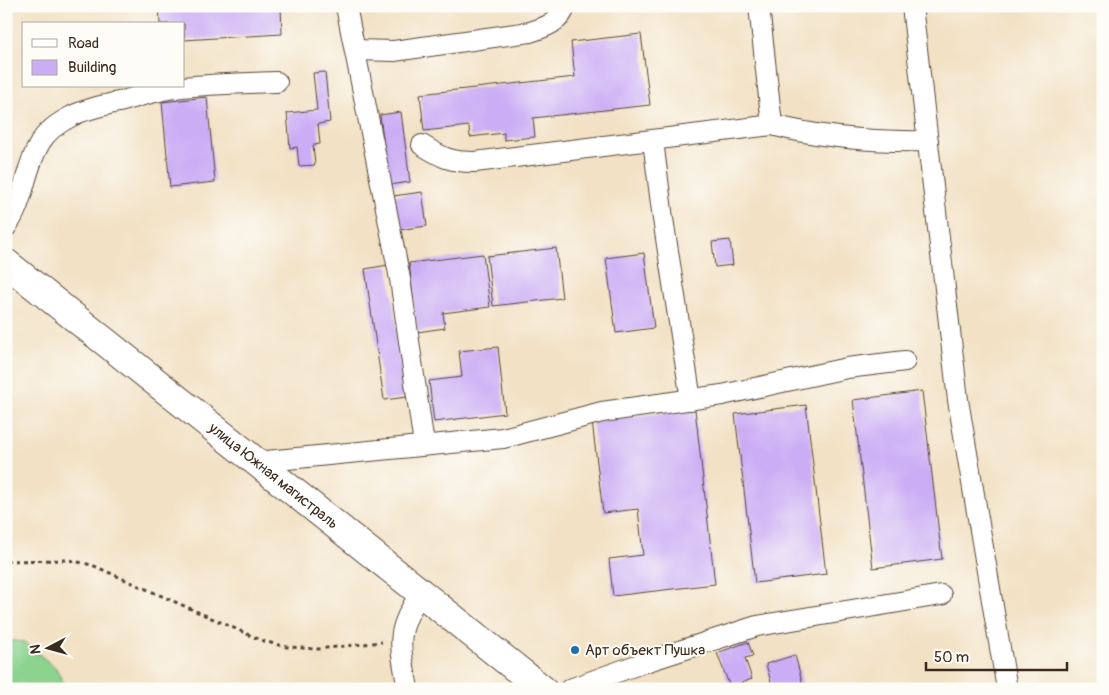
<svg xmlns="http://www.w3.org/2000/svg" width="1109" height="695" font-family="Pangolin,sans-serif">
  <rect width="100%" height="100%" fill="#fdfcf7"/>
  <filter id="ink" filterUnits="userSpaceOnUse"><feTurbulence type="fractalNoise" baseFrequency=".02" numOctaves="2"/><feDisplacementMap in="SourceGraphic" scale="10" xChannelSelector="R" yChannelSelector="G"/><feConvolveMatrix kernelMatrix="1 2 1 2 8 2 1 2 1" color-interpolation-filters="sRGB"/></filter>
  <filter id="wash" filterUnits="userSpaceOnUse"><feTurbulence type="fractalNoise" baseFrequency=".0096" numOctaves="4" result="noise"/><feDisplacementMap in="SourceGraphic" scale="20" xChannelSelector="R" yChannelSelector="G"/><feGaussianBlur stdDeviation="1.12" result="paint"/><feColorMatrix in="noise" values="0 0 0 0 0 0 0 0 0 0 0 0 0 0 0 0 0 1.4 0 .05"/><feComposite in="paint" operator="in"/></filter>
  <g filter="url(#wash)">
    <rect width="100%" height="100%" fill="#f2e1c4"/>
    <path fill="#8bd38e" stroke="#637e56" d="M6,640L24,642L56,668L67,689H6Z"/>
    <g id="blocks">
      <g fill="#cbadf5">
        <path d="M159,6H281L282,34L184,40V24H160Z"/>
        <path d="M641,34L650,105L533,118L535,137L504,140V133L470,137L469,126L424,131L420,94L575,77L571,42Z"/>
        <path d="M325,72L330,122L318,124L320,144L313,145L315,165L299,166L297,147L290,148L287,113L317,110L313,73Z"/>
        <path d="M207,97L215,182L170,187L162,102Z"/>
        <path d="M401,112L410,182L389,185L380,115Z"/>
        <path d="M422,192L427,226L398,230L393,196Z"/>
        <path d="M730,240L733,265L715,267L712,242Z"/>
        <path d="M556,248L562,298L493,306L487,256Z"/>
        <path d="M644,253L654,328L616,333L606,258Z"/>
        <path d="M483,254L490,307L443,313L445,328L417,332L409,263Z"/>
        <path d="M388,265L407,397L384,400L365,269Z"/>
        <path d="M498,347L505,413L434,422L429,381L462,377L459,351Z"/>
        <path d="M922,391L942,559L873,568L853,400Z"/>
        <path d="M806,405L826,574L755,583L735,414Z"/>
        <path d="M695,409L715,584L613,596L609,559L643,555L638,509L603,513L592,421Z"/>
        <path d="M748,642L753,656L745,658L752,679L730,687L717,653Z"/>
        <path d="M795,655L804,689H773L766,664Z"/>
      </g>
    </g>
  </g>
  <g filter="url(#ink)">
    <use href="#blocks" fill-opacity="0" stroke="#564537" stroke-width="1"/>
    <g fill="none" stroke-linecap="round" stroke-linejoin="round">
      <g stroke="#564537" stroke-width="22">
        <g id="minor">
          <path d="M346,6L400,279L424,445"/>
          <path d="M759,6L772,125"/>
          <path d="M912,6L958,400L1007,689"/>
          <path d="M355,50L394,51L530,32C543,28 562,22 565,6"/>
          <path d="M653,141L663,219L691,400"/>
          <path d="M422,145C443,158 450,162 475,162L772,125C823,138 875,142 928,141"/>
          <path d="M6,227C25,202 24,169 40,143C46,132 60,122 72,116C87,108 106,105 123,101C142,95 162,89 182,87C214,84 246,83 277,82"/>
          <path d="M256,462L503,438L602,412L722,395L847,368L905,361"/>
          <path d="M408,689C400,645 394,632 421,593"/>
          <path d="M570,689L642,663L757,626L941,595"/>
        </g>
      </g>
      <g stroke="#564537" stroke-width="30">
        <g id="highway">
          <path id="s1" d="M6,263L542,689"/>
        </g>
      </g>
      <path stroke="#564537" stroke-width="3" stroke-dasharray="4 4" stroke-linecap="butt" d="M6,561L69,560L92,565L263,641L287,647L318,649L382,642"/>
      <use href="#minor" stroke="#fff" stroke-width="20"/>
      <use href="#highway" stroke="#fff" stroke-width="28"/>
    </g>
  </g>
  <circle fill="#1f6fb2" stroke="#fdfcf7" stroke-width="2" cx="575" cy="650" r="5"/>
  <g text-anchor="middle" stroke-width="4" stroke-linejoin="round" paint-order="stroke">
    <g font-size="15" fill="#3b2a1e" stroke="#fdfcf7">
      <text dy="5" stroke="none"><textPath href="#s1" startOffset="342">улица Южная магистраль</textPath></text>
    </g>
    <g font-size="15" fill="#3b2a1e" stroke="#fdfcf7" text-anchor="start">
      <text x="585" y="655">Арт объект Пушка</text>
    </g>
  </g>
  <rect width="1109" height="695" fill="none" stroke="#fdfcf7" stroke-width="25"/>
  <rect x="22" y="22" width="162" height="65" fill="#fdfcf7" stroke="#afa8a0"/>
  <rect x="32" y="39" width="25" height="8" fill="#ffffff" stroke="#afa8a0"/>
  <text x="68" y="48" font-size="15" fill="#3b2a1e">Road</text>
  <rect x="32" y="60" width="25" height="15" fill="#cbadf5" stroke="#afa8a0"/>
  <text x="68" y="72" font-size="15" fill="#3b2a1e">Building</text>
  <g transform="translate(48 648) rotate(264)" stroke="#fdfcf7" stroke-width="4" paint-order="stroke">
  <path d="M0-4L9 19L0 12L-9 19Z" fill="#3b2a1e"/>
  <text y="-8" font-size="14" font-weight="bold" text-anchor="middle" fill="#3b2a1e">N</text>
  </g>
  <path d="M926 662v8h141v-8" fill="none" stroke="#3b2a1e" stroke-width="2.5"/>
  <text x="934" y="662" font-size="15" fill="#3b2a1e" stroke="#fdfcf7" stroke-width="4" paint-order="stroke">50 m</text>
</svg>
